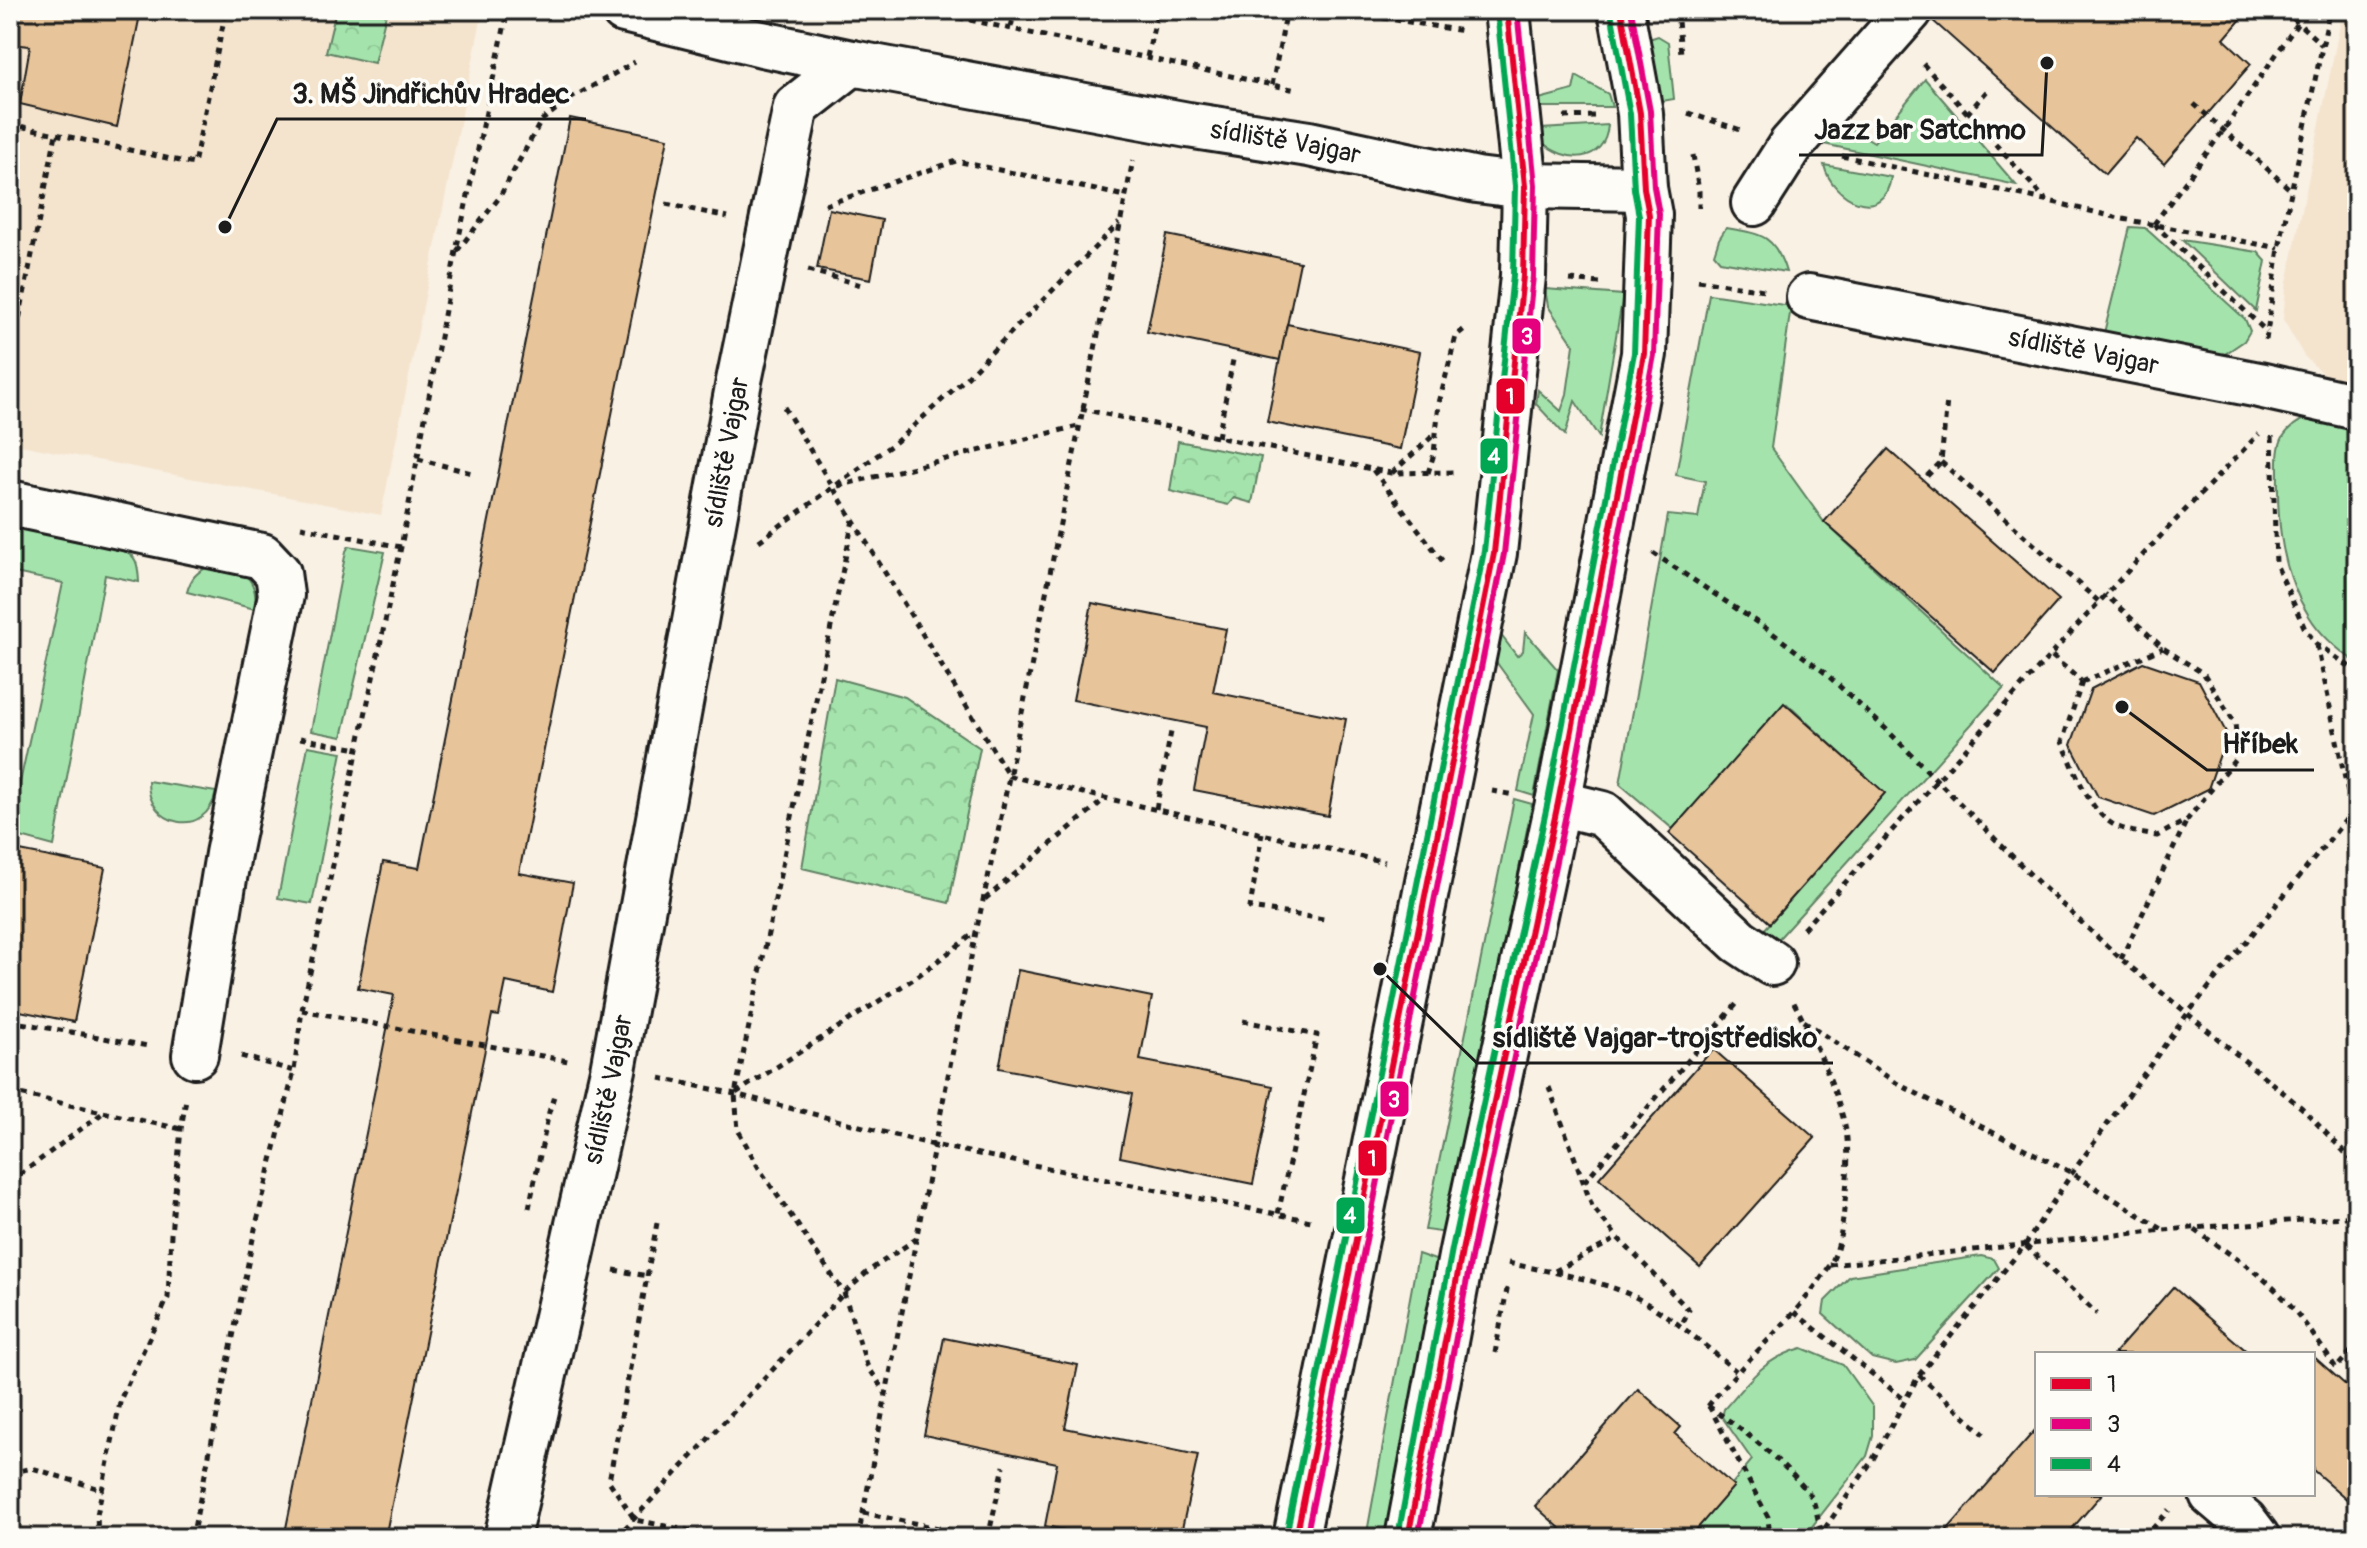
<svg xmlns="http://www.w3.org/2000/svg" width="2367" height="1548" font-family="Pangolin,sans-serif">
  <defs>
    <pattern id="park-crowns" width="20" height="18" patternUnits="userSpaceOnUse" patternTransform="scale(2)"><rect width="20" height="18" fill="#a4e4ac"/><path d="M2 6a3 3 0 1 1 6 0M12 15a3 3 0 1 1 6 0" fill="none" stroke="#8dc393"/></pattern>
  </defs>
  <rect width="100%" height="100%" fill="#f9f1e4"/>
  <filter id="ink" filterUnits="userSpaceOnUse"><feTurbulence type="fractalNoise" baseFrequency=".0125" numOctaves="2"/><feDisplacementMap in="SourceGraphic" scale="16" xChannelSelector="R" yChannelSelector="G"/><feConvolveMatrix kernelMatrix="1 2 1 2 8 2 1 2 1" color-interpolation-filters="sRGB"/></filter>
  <g filter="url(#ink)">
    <g fill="#f4e4ce">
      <path d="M10,10H483L381,515L10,443Z"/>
      <path d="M2343,10H2357V383L2326,377L2304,356L2283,319L2286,288Z"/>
    </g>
    <g fill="#a4e4ac" stroke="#608064" stroke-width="2">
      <path d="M1658,36L1668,42L1674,99L1656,102L1649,39Z"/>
      <path d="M1576,76L1608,94L1612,107H1541L1539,99L1573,90Z"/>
      <path d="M1925,79L2016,185L1819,143L1831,126L1844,124L1874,142Z"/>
      <path d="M1608,125C1605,164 1565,164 1541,141V129Z"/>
      <path d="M1824,165L1891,177C1884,225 1832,200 1824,165Z"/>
      <path d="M2130,227L2145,228L2153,235L2245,319L2250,331L2244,341L2219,358L2103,337Z"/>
      <path d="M1726,228C1762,234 1775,235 1786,272L1720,261L1714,254L1719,239Z"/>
      <path d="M2182,240L2258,252L2266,261L2256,311Z"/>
      <path d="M1545,289L1623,295L1599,437L1575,401L1565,435L1536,404L1538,390L1561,411L1567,394L1574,345L1548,306Z"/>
      <path d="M1709,294L1791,306L1771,448L1824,522L2004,688L1773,945L1757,938L1884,793L1787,704L1674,830L1620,784L1668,515L1698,518L1705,481L1676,475Z"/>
      <path d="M2312,415L2357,425V663C2338,650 2321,636 2309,616C2282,573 2277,524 2278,474C2278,462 2277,448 2283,437C2290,426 2300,420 2312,415Z"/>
      <path d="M10,524L120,547C137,556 138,563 139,582L105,575L54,846L10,834V829L63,583L10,572Z"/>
      <path d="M349,546L385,552L342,737L311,731L346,551Z"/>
      <path d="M210,566C240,568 259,575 255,609L187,592C191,578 196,572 210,566Z"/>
      <path d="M1494,626L1517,656L1523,651L1525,632L1558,670L1534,796L1518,791L1534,714L1489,652Z"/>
      <path d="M308,746L342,752L312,904L278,898Z"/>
      <path d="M148,781L216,792C206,840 147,827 148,781Z"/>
      <path d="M1514,799L1532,804L1447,1233L1425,1230Z"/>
      <path d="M1418,1254L1441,1262L1386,1538H1366Z"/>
      <path d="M1981,1256L1994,1259L1999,1268L1915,1360L1896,1364L1872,1358L1823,1314L1825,1301L1850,1276Z"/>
      <path d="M1802,1348L1843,1365L1873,1407V1436L1867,1456L1803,1538H1687L1752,1460L1722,1417L1724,1409C1750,1380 1763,1359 1802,1348Z"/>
    </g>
    <g fill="url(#park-crowns)" stroke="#608064" stroke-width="2">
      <path d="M336,10H387L374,63L326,52Z"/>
      <path d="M1178,441L1261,457L1252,503L1234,498L1228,505L1170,491Z"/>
      <path d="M835,678L905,697L980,748L949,903L802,868Z"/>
    </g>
    <g fill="#e7c499" stroke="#1c1c1c" stroke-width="2">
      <path d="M10,10H141L117,127L20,104L30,46L10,44Z"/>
      <path d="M1934,10H2249L2224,39L2251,64L2164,164L2136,138L2105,174L1932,20Z"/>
      <path d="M570,118L668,138L519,873L573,883L552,992L506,982L499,1016L492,1015L385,1538H284L394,995L358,988L383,862L419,868Z"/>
      <path d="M829,209L882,220L871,279L817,269Z"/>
      <path d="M1167,235L1300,262L1280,360L1147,332Z"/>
      <path d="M1287,324L1420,352L1400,449L1267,422Z"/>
      <path d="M1888,449L2059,600L1995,673L1824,522Z"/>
      <path d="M1092,603L1226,629L1213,692L1346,719L1328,816L1194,790L1206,727L1073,700Z"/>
      <path d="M2143,662L2199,681L2227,734L2208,789L2154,816L2098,797L2071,745L2091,689Z"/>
      <path d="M1784,703L1885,793L1770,923L1669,833Z"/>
      <path d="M10,849L105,868L74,1022L10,1009Z"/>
      <path d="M1018,970L1152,997L1140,1060L1273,1086L1253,1184L1120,1157L1132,1094L999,1068Z"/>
      <path d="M1713,1049L1815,1138L1700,1267L1599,1178Z"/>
      <path d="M2173,1287L2250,1354H2114Z"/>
      <path d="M944,1338L1078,1365L1065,1428L1198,1455L1180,1538H1105L1045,1526L1057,1463L924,1435Z"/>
      <path d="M2313,1356L2357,1395V1508L2313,1470Z"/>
      <path d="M1638,1389L1681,1427L1675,1434L1734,1486L1689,1538H1571L1535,1506Z"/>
      <path d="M2037,1428V1494H2102L2064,1538H1940Z"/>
    </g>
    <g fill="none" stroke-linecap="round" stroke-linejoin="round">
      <g stroke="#1c1c1c" stroke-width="50">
        <g id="minor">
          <path d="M624,10L762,44L852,63"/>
          <path d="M1754,203L1791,145L1910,10"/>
          <path id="s1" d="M1809,297L2259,385L2357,407"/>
          <path d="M10,503L262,556L278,573L281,595L228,854L195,1055"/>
          <path d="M1558,803L1603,814L1739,941L1772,963"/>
          <path d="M2212,1494L2244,1521L2257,1538"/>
          <path id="s2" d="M507,1538L613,1070L739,381L796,107L852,63L1188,125L1309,144L1477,180L1525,186L1644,188"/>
          <path d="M1296,1538L1494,553L1523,276L1525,186L1507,10"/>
          <path d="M1408,1538L1462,1251L1558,803L1644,354L1649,215L1644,188L1640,113L1621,10"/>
        </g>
      </g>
      <g stroke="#1c1c1c" stroke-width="5" stroke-dasharray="6 6" stroke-linecap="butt">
        <path d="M923,10L1296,90"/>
        <path d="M1335,10L1463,31"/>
        <path d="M1677,10L1681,54"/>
        <path d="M2284,10L2322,45"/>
        <path d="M506,15L549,10"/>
        <path d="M1011,27L1015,10"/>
        <path d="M1147,57L1158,10"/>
        <path d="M1923,64L2045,199"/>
        <path d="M1272,85L1287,10"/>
        <path d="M2194,104L2291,190"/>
        <path d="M1688,113L1744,131"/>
        <path d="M1967,114L1987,91"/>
        <path d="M1564,117L1594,116"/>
        <path d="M10,124L194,164L226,10"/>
        <path d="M1693,155L1699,191V208"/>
        <path d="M1842,156L2045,200L2123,219L2279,248"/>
        <path d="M666,204L728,217"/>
        <path d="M825,205L956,161L1125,196"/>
        <path d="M2154,224L2223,131L2298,23"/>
        <path d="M2154,224L2267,332"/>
        <path d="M457,251L499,198L541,121L568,100L635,62"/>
        <path d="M808,270L865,286"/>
        <path d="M1570,280L1600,283"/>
        <path d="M1698,280L1764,290"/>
        <path d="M2266,340L2279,248L2330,10"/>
        <path d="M10,365L56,134"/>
        <path d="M784,407L1009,776L1385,862"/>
        <path d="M1081,409L1391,473L1456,472"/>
        <path d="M2272,436L2276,564L2305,629L2316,643L2357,672"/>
        <path d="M1218,437L1233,360"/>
        <path d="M418,459L472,473"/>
        <path d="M1941,462L2098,601"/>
        <path d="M1373,470L1444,563"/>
        <path d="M1392,473L1435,434"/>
        <path d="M1428,473L1434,454L1439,403L1456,336L1468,326"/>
        <path d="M1927,476L1941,462L1947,400"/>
        <path d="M838,486L1078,426"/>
        <path d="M853,520L735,1094L738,1130L760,1170L844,1293L867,1365L886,1394"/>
        <path d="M301,527L401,547"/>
        <path d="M759,541L897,441L966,378L1119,223"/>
        <path d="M1653,553L1767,629L1824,672L1886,729L2039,883L2121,959L2302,1108L2357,1165"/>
        <path d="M2317,645L2352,812L2357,863"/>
        <path d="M2052,656L2081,681"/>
        <path d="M2082,682L2062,742C2076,770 2089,817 2121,828C2132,832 2145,834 2157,836L2187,820L2238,756L2235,723L2204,674L2163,648L2105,594"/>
        <path d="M2082,682L2163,648"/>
        <path d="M300,738L358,749"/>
        <path d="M1492,791L1514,795"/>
        <path d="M1156,809L1171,732"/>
        <path d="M1262,833L1250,908L1324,919"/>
        <path d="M985,899L1106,798"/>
        <path d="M1803,929C1954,763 2101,594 2259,434"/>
        <path d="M2121,959L2186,822"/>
        <path d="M302,1010L568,1061"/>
        <path d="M10,1021L148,1046"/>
        <path d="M1243,1021L1317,1035L1278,1214"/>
        <path d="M1804,1021L1898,1084L2072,1173L2162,1229"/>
        <path d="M241,1056L294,1071"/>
        <path d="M660,1078L735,1094L934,1145L1311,1221"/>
        <path d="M1549,1087L1592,1206L1618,1238L1689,1310L1681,1326"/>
        <path d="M10,1092L181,1129"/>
        <path d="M736,1093L915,978L976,932"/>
        <path d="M10,1182L104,1112"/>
        <path d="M1584,1182L1740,1000"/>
        <path d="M529,1208L549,1112L555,1093"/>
        <path d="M657,1223L609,1481L635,1520L727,1538"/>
        <path d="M2195,1230C2216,1245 2237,1258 2256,1273C2289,1298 2313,1334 2336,1368L2357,1345"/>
        <path d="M2026,1246L2097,1314"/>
        <path d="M1508,1263C1549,1272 1596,1278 1635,1297C1672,1316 1704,1345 1736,1371"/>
        <path d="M1830,1265L2164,1230L2357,1216"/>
        <path d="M614,1270L648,1276"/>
        <path d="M1555,1271L1618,1238"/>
        <path d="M1794,1312L1905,1400"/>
        <path d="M1495,1353L1508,1284"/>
        <path d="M1919,1375L1984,1434"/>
        <path d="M1708,1406C1746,1358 1795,1319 1828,1268C1839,1252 1842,1229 1844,1210C1847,1186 1850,1148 1845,1125C1834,1082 1814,1040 1793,1001"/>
        <path d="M1708,1406C1744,1430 1780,1459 1808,1492C1819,1505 1815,1526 1827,1538"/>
        <path d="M1709,1406L1768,1517L1770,1538"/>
        <path d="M10,1473L32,1468L103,1490"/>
        <path d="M863,1513L989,1538"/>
        <path d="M2071,1537L2072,1538"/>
        <path d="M98,1538L97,1515L121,1398L168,1298L171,1234L181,1129L186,1099"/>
        <path d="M192,1538L255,1229L294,1071L302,1010L401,547L456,251L508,10"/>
        <path d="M616,1538L844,1293L870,1270L916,1239"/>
        <path d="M858,1538L976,932L997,837L1133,160"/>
        <path d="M988,1538L1004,1466"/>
        <path d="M1818,1538L1872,1461L1919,1375L2025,1245L2072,1173L2188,1013L2357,806"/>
        <path d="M2144,1538L2169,1510"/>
      </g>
      <use href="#minor" stroke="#fdfcf7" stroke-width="44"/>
      <g stroke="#fdfcf7" stroke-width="12">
        <g id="bus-1">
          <path d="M1296,1538L1494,553L1523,276L1525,186L1507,10"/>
          <path d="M1408,1538L1462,1251L1558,803L1644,354L1649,215L1644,188L1640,113L1621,10"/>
        </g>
      </g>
      <g stroke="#fdfcf7" stroke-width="12">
        <g id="bus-2">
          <path d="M1306,1538L1504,554L1533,276L1535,185L1517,10"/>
          <path d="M1418,1538L1472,1253L1568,805L1654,355L1659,214L1654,187L1650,111L1631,10"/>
        </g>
      </g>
      <g stroke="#fdfcf7" stroke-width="12">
        <g id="bus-3">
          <path d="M1286,1536L1484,551L1513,275L1515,186L1497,11"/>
          <path d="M1398,1536L1452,1249L1548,801L1634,353L1639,216L1634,189L1630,114L1611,12"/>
        </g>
      </g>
      <use href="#bus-1" stroke="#e4002b" stroke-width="6"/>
      <use href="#bus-2" stroke="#e5007d" stroke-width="6"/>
      <use href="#bus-3" stroke="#00a651" stroke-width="6"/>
    </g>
  </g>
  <g text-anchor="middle" stroke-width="7" stroke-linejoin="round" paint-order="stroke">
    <g font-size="26" fill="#1c1c1c" stroke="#fdfcf7">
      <text dy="9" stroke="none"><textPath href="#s2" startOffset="1972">sídliště Vajgar</textPath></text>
      <text dy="9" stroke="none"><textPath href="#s1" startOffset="280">sídliště Vajgar</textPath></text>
      <text dy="9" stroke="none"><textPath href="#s2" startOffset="1108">sídliště Vajgar</textPath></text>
      <text dy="9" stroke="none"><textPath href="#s2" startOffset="460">sídliště Vajgar</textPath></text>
    </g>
  </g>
  <path fill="none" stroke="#1c1c1c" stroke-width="3" d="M225 227L277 119H586M2047 63L2042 155H1799M2122 707L2207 770H2314M1380 969L1477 1063H1833"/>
  <g fill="#1c1c1c" stroke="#fdfcf7" stroke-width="3">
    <circle cx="225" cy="227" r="8"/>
    <circle cx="2047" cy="63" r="8"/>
    <circle cx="2122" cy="707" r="8"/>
    <circle cx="1380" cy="969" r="8"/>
  </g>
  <g font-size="28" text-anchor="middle" font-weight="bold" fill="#1c1c1c" stroke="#fdfcf7" stroke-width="7" stroke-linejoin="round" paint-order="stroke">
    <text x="431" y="103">3. MŠ Jindřichův Hradec</text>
    <text x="1920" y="139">Jazz bar Satchmo</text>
    <text x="2260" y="753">Hříbek</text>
    <text x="1655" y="1047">sídliště Vajgar-trojstředisko</text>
  </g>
  <g stroke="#fdfcf7" stroke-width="3">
    <rect x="1511" y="317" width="31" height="38" rx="8" fill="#e5007d"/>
    <rect x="1495" y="377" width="31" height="38" rx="8" fill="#e4002b"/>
    <rect x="1479" y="437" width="30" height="38" rx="8" fill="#00a651"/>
    <rect x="1379" y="1080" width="31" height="38" rx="8" fill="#e5007d"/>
    <rect x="1357" y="1139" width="31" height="38" rx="8" fill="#e4002b"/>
    <rect x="1335" y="1196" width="31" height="39" rx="8" fill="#00a651"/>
  </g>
  <g font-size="22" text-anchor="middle" font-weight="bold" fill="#fff">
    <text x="1527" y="344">3</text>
    <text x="1510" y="404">1</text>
    <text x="1494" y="464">4</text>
    <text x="1394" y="1107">3</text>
    <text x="1372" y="1166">1</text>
    <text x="1350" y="1223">4</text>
  </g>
  <rect width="2367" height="1548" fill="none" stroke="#fdfcf7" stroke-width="40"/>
  <rect x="20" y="20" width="2327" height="1508" fill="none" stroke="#1c1c1c" stroke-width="3" filter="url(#ink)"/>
  <rect x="2035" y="1352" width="280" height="144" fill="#fdfcf7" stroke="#a3a29f" stroke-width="2"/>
  <rect x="2051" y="1378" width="40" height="12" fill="#e4002b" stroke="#a3a29f" stroke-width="2"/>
  <text x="2107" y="1392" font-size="24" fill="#1c1c1c">1</text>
  <rect x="2051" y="1418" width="40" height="12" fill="#e5007d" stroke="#a3a29f" stroke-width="2"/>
  <text x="2107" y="1432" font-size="24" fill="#1c1c1c">3</text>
  <rect x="2051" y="1458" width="40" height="12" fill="#00a651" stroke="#a3a29f" stroke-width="2"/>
  <text x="2107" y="1472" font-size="24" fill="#1c1c1c">4</text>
</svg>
